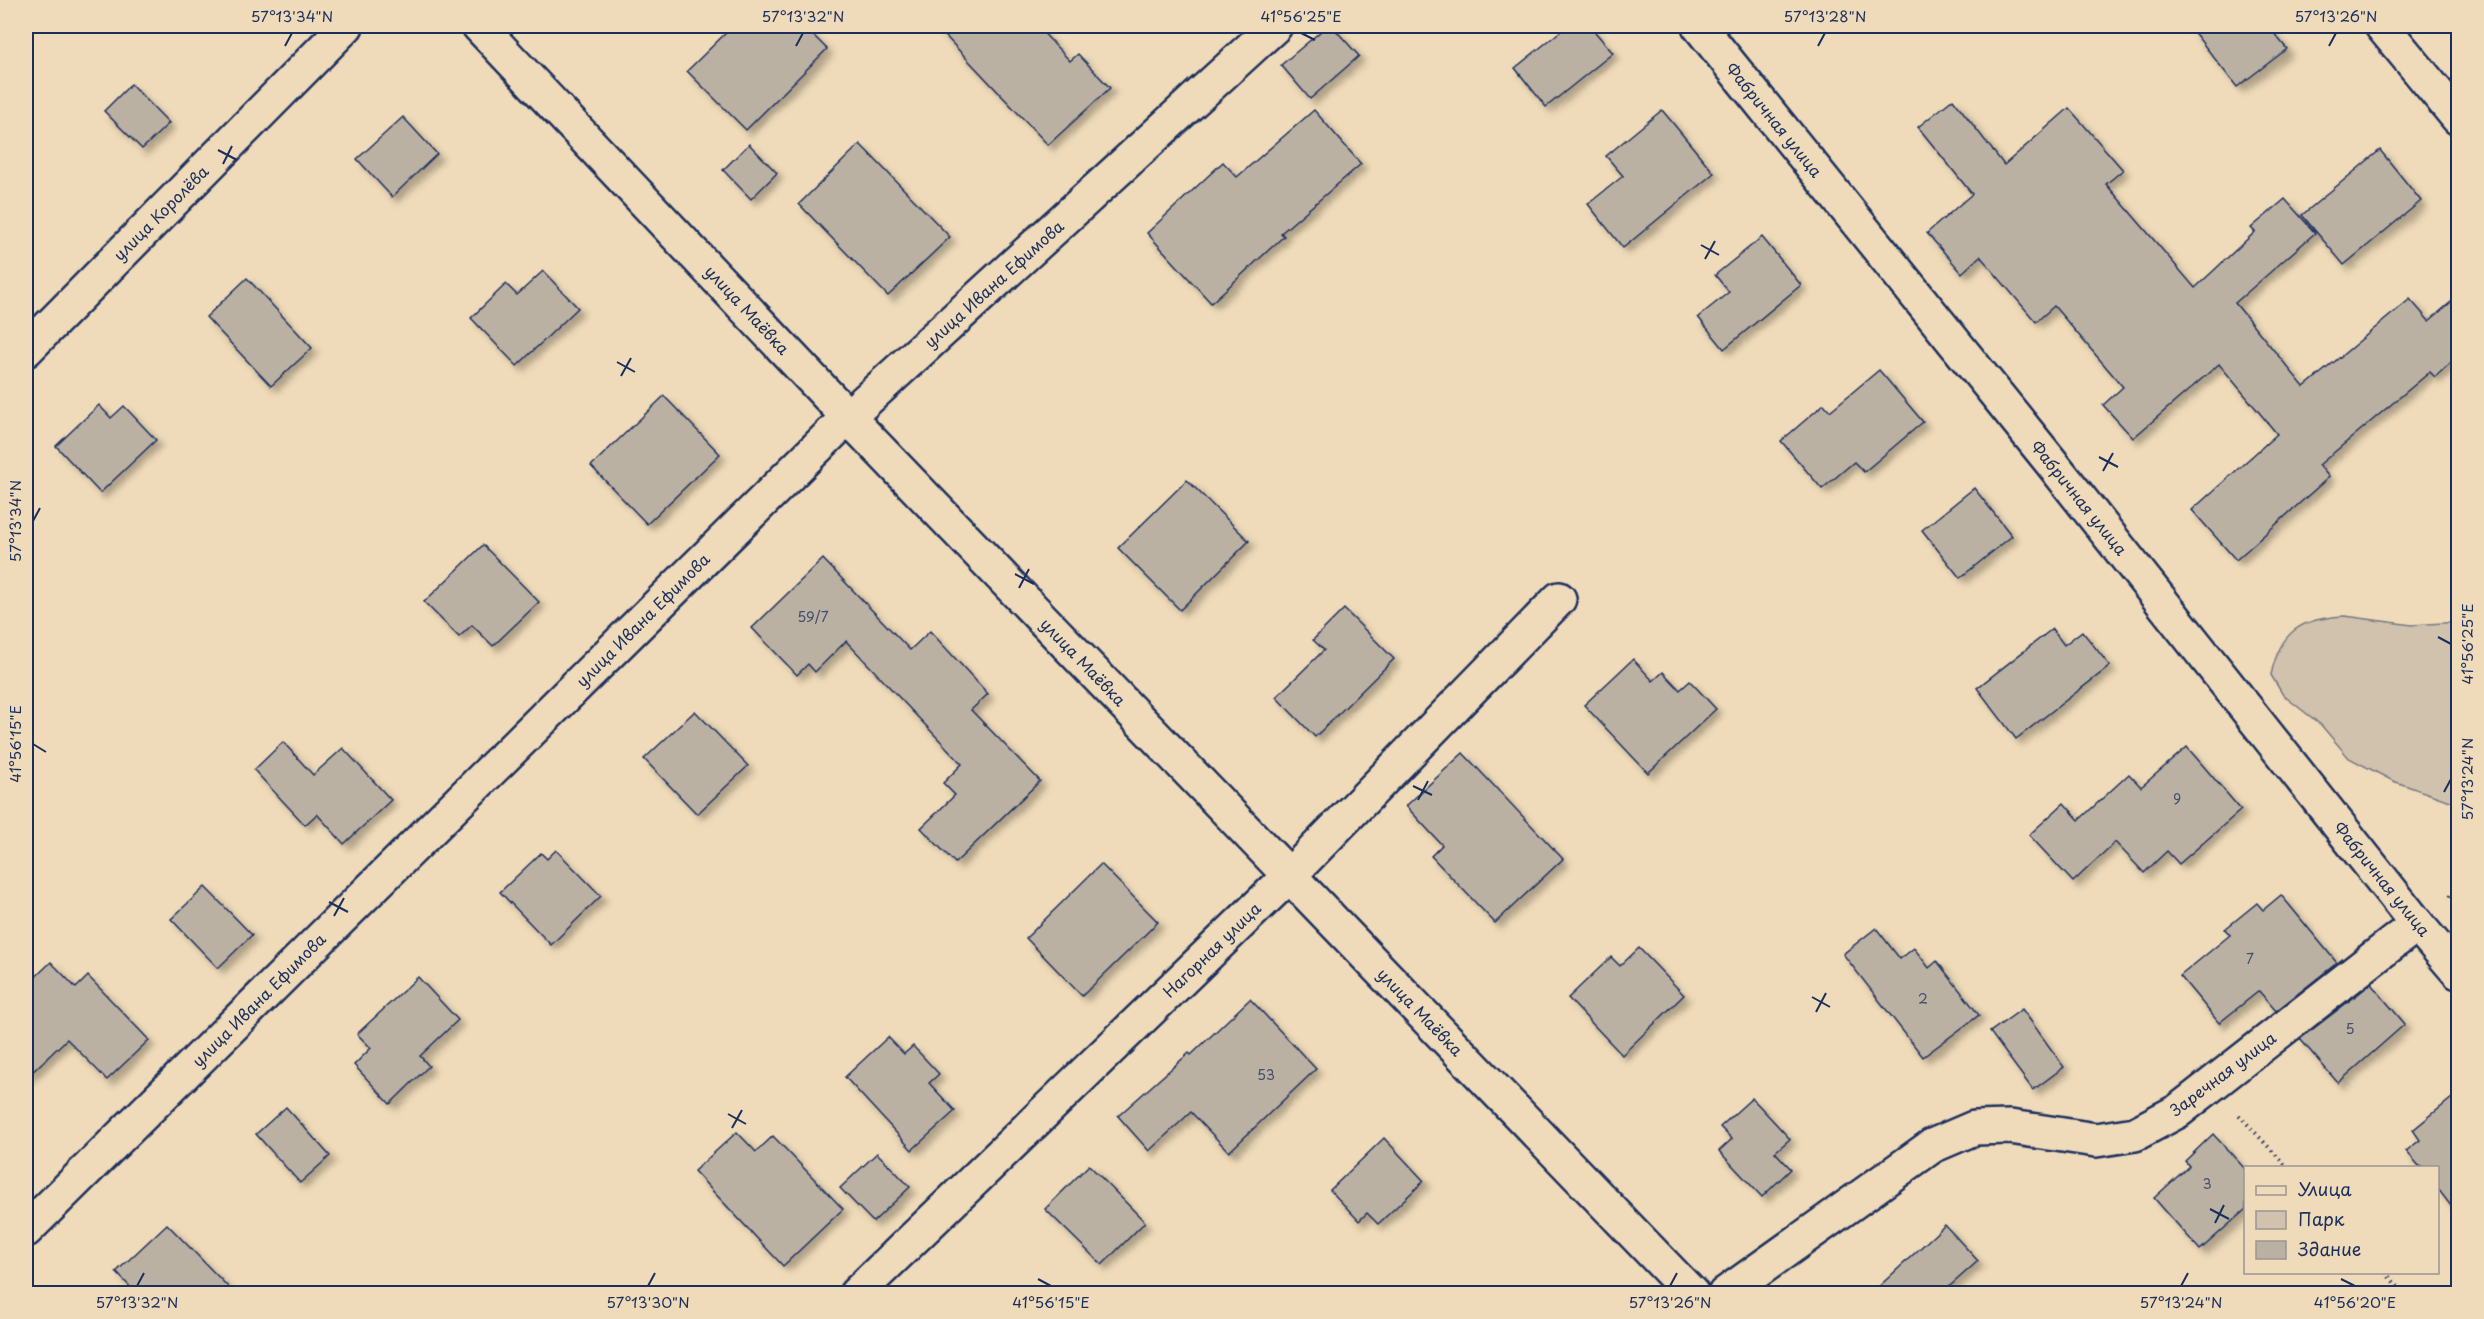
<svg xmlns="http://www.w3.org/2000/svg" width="2484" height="1319" font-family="'Playpen Sans',sans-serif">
  <defs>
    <filter id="shadow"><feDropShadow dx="5.5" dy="5.5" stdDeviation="3" flood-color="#0004"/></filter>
  </defs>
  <rect width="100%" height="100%" fill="#efdbb9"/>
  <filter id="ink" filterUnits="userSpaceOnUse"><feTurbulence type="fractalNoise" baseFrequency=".0167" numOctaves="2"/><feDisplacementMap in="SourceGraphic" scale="12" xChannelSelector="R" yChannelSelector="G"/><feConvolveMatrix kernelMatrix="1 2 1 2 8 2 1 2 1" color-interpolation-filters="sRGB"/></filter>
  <g filter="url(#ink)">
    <path fill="#d0c2ac" stroke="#767885" stroke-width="1.5" d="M2345,616L2412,625L2458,622V804L2393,781L2349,758L2321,725L2283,695L2271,675C2280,631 2301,618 2345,616Z"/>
    <g fill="#bbb1a3" stroke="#1b2f5e" stroke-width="1.5" filter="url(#shadow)">
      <path d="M733,26H804L827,49L746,130L687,71Z"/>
      <path d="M936,26H1037L1070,61L1078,54L1110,88L1048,145Z"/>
      <path d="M1327,26H1332L1359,56L1310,99L1281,65Z"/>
      <path d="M1567,26H1590L1613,53L1546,107L1515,68Z"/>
      <path d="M2189,26H2268L2287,49L2237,87Z"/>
      <path d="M131,84L169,123L142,149L104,111Z"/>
      <path d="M1953,99L2004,165L2069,108L2123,170L2106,184L2195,288L2255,232L2251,228L2285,199L2315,233L2235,303L2304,387L2410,299L2429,321L2458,296V356L2435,377L2430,372L2319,465L2329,477L2236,560L2192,510L2277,434L2219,364L2133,438L2103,405L2123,387L2054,306L2036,322L1980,256L1962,273L1927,233L1972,194L1918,127Z"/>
      <path d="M1314,110L1361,164L1281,233L1284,236L1211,303L1147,233L1223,162L1237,177Z"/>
      <path d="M1662,110L1714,173L1623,248L1588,204L1623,176L1606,156Z"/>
      <path d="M403,117L437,154L392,197L357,159Z"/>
      <path d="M749,144L777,173L751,199L723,170Z"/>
      <path d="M860,144L950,237L888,296L799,204Z"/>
      <path d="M2380,150L2421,201L2344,265L2302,215Z"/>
      <path d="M1762,237L1801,285L1724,349L1698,317L1729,292L1715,275Z"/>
      <path d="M543,271L578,308L517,366L471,318L506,284L517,295Z"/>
      <path d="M247,278L312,348L271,386L206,317Z"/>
      <path d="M1879,370L1923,422L1864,472L1854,462L1822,489L1781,441L1824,404L1830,411Z"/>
      <path d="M664,396L720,454L647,524L591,466Z"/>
      <path d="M99,405L111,418L124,406L156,440L100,493L56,446Z"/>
      <path d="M1187,480L1249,541L1180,610L1118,548Z"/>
      <path d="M1974,488L2012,536L1960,578L1922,530Z"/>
      <path d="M483,545L539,602L493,646L472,625L459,637L424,602Z"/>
      <path d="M823,559L910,650L930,631L988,694L971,710L1040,781L955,863L921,828L955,795L943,783L962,764L846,641L815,672L808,664L797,675L752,628Z"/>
      <path d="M1344,609L1394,659L1315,737L1276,697L1324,650L1313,640Z"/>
      <path d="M2052,629L2064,645L2082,631L2110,666L2016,739L1977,688Z"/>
      <path d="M1633,659L1653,681L1663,672L1680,690L1690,681L1716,709L1648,773L1584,705Z"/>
      <path d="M695,711L748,766L697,814L644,759Z"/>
      <path d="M283,742L313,775L343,748L391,800L344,844L317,814L305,825L254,770Z"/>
      <path d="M2187,747L2241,810L2179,864L2167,851L2144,873L2115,842L2073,882L2029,835L2064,803L2079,820L2129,774L2141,787Z"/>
      <path d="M1463,753L1563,859L1495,923L1431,856L1442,845L1406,806Z"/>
      <path d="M556,850L601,896L551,945L500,892L541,853L547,859Z"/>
      <path d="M1101,864L1158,922L1082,996L1026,938Z"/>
      <path d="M205,887L252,935L218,968L171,919Z"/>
      <path d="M2281,895L2337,963L2276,1011L2259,991L2219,1023L2180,976L2230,935L2225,929L2257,903L2263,910Z"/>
      <path d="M1876,928L1900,959L1914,948L1929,968L1937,961L1979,1015L1923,1057L1843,954Z"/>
      <path d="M1639,948L1684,995L1622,1055L1568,998L1611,957L1620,966Z"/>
      <path d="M51,962L76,988L88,976L149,1040L107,1080L67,1039L26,1078V986Z"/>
      <path d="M418,977L458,1020L420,1056L429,1066L390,1104L354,1065L371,1048L357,1034Z"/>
      <path d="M2371,984L2405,1024L2338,1083L2300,1039Z"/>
      <path d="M1250,999L1316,1069L1229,1152L1191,1112L1149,1151L1118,1116L1189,1053L1191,1055Z"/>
      <path d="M2022,1009L2064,1067L2033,1090L1990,1032Z"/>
      <path d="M888,1037L904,1054L913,1046L939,1074L929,1083L955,1111L912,1150L845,1077Z"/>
      <path d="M2458,1093V1215L2438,1189V1167H2420L2406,1151L2420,1140L2413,1130Z"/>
      <path d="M1752,1098L1790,1139L1775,1152L1791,1169L1762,1197L1719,1151L1732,1139L1720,1127Z"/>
      <path d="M286,1107L330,1156L300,1183L256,1134Z"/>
      <path d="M737,1132L756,1152L773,1136L843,1209L783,1266L694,1171Z"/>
      <path d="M2213,1134L2246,1170V1209L2200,1250L2154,1198L2189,1166L2185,1161Z"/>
      <path d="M1384,1138L1424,1181L1378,1224L1367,1213L1359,1221L1330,1190Z"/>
      <path d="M877,1153L910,1187L873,1222L840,1188Z"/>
      <path d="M1089,1165L1145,1222L1102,1265L1045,1209Z"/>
      <path d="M167,1224L234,1293H136L116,1272Z"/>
      <path d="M1945,1225L1978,1261L1942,1293H1872Z"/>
    </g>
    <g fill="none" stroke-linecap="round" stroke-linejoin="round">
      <g stroke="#1b2f5e" stroke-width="38">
        <g id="minor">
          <path d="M479,26L848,417L1692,1294"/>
          <path d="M1699,26L2051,462L2417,924L2458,972"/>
          <path d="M2382,26L2458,118"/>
          <path d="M26,350L346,26"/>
          <path d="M26,1230L848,417L1275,26"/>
          <path d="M856,1294L1289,876L1559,599"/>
          <path d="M1725,1294L1932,1146L1974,1128L2010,1127L2096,1140L2135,1134L2178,1111L2417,924"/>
        </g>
      </g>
      <g stroke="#1b2f5e" stroke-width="4" stroke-dasharray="1.5 4.5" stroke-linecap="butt">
        <path d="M2450,897L2458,889"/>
        <path d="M2239,1115L2288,1168"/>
        <path d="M2385,1272L2404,1294"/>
      </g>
      <use href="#minor" stroke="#efdbb9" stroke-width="33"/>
    </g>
  </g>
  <path fill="none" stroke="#1b2f5e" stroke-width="2" d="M1301,33L1315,40M285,46L292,33M796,46L803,33M1818,46L1825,33M2329,46L2336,33M218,150L237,160M223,164L232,146M1701,245L1719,255M1705,259L1715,241M617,362L635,372M621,376L631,358M2099,457L2118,467M2103,471L2113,453M33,521L40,508M1015,574L1034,584M1019,588L1029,569M2438,637L2451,644M33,744L46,752M1413,786L1432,795M2444,792L2451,779M1418,800L1428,781M329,902L348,912M334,916L344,898M1812,997L1830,1007M1816,1012L1826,993M728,1114L746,1124M732,1128L742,1110M2210,1209L2229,1219M2215,1223L2224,1205M1038,1279L1051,1286M2341,1279L2355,1286M137,1286L144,1273M648,1286L655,1273M1670,1286L1677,1273M2181,1286L2188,1273"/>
  <g text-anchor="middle" stroke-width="4.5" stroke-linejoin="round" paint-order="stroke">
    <g font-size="14" fill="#43506f">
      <text x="813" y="622">59/7</text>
      <text x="2177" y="804">9</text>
      <text x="2250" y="964">7</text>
      <text x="1923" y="1004">2</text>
      <text x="2350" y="1034">5</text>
      <text x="1266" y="1080">53</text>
      <text x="2207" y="1189">3</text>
    </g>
    <g font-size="16" fill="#1b2f5e" stroke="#efdbb9">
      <text transform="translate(1774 120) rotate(51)" y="6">Фабричная улица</text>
      <text transform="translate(161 213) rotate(-45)" y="6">улица Королёва</text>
      <text transform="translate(994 284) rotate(-42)" y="6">улица Ивана Ефимова</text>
      <text transform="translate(747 310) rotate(47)" y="6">улица Маёвка</text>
      <text transform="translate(2079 498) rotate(51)" y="6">Фабричная улица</text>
      <text transform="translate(643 620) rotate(-45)" y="6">улица Ивана Ефимова</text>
      <text transform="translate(1083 662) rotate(46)" y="6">улица Маёвка</text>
      <text transform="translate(2382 879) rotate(51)" y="6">Фабричная улица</text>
      <text transform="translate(1212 950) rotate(-44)" y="6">Нагорная улица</text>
      <text transform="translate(259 1000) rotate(-45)" y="6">улица Ивана Ефимова</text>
      <text transform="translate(1420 1012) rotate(46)" y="6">улица Маёвка</text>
      <text transform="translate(2223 1074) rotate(-37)" y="6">Заречная улица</text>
    </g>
  </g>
  <rect width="2484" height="1319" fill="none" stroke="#efdbb9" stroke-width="66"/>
  <rect x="2244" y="1166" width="195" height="108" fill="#efdbb9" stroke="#9a9695" stroke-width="1.5"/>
  <rect x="2256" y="1186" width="30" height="9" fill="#efdbb9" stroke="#9a9695" stroke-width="1.5"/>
  <text x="2298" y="1196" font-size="18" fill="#1b2f5e">Улица</text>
  <rect x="2256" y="1211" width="30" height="18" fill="#d0c2ac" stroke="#9a9695" stroke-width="1.5"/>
  <text x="2298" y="1226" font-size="18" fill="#1b2f5e">Парк</text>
  <rect x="2256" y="1241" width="30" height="18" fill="#bbb1a3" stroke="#9a9695" stroke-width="1.5"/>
  <text x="2298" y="1256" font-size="18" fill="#1b2f5e">Здание</text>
  <rect x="33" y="33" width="2418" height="1253" fill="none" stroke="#1b2f5e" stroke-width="2"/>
  <g font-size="15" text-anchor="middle" fill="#1b2f5e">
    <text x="292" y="22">57°13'34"N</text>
    <text x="803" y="22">57°13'32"N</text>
    <text x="1301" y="22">41°56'25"E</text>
    <text x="1825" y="22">57°13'28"N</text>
    <text x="2336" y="22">57°13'26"N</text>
    <text transform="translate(16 521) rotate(-90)" y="5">57°13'34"N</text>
    <text transform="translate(2468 644) rotate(-90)" y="5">41°56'25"E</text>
    <text transform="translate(16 744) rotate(-90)" y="5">41°56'15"E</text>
    <text transform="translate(2468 779) rotate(-90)" y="5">57°13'24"N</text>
    <text x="137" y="1308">57°13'32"N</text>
    <text x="648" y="1308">57°13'30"N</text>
    <text x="1051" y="1308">41°56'15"E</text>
    <text x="1670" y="1308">57°13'26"N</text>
    <text x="2181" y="1308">57°13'24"N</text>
    <text x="2355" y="1308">41°56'20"E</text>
  </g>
</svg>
